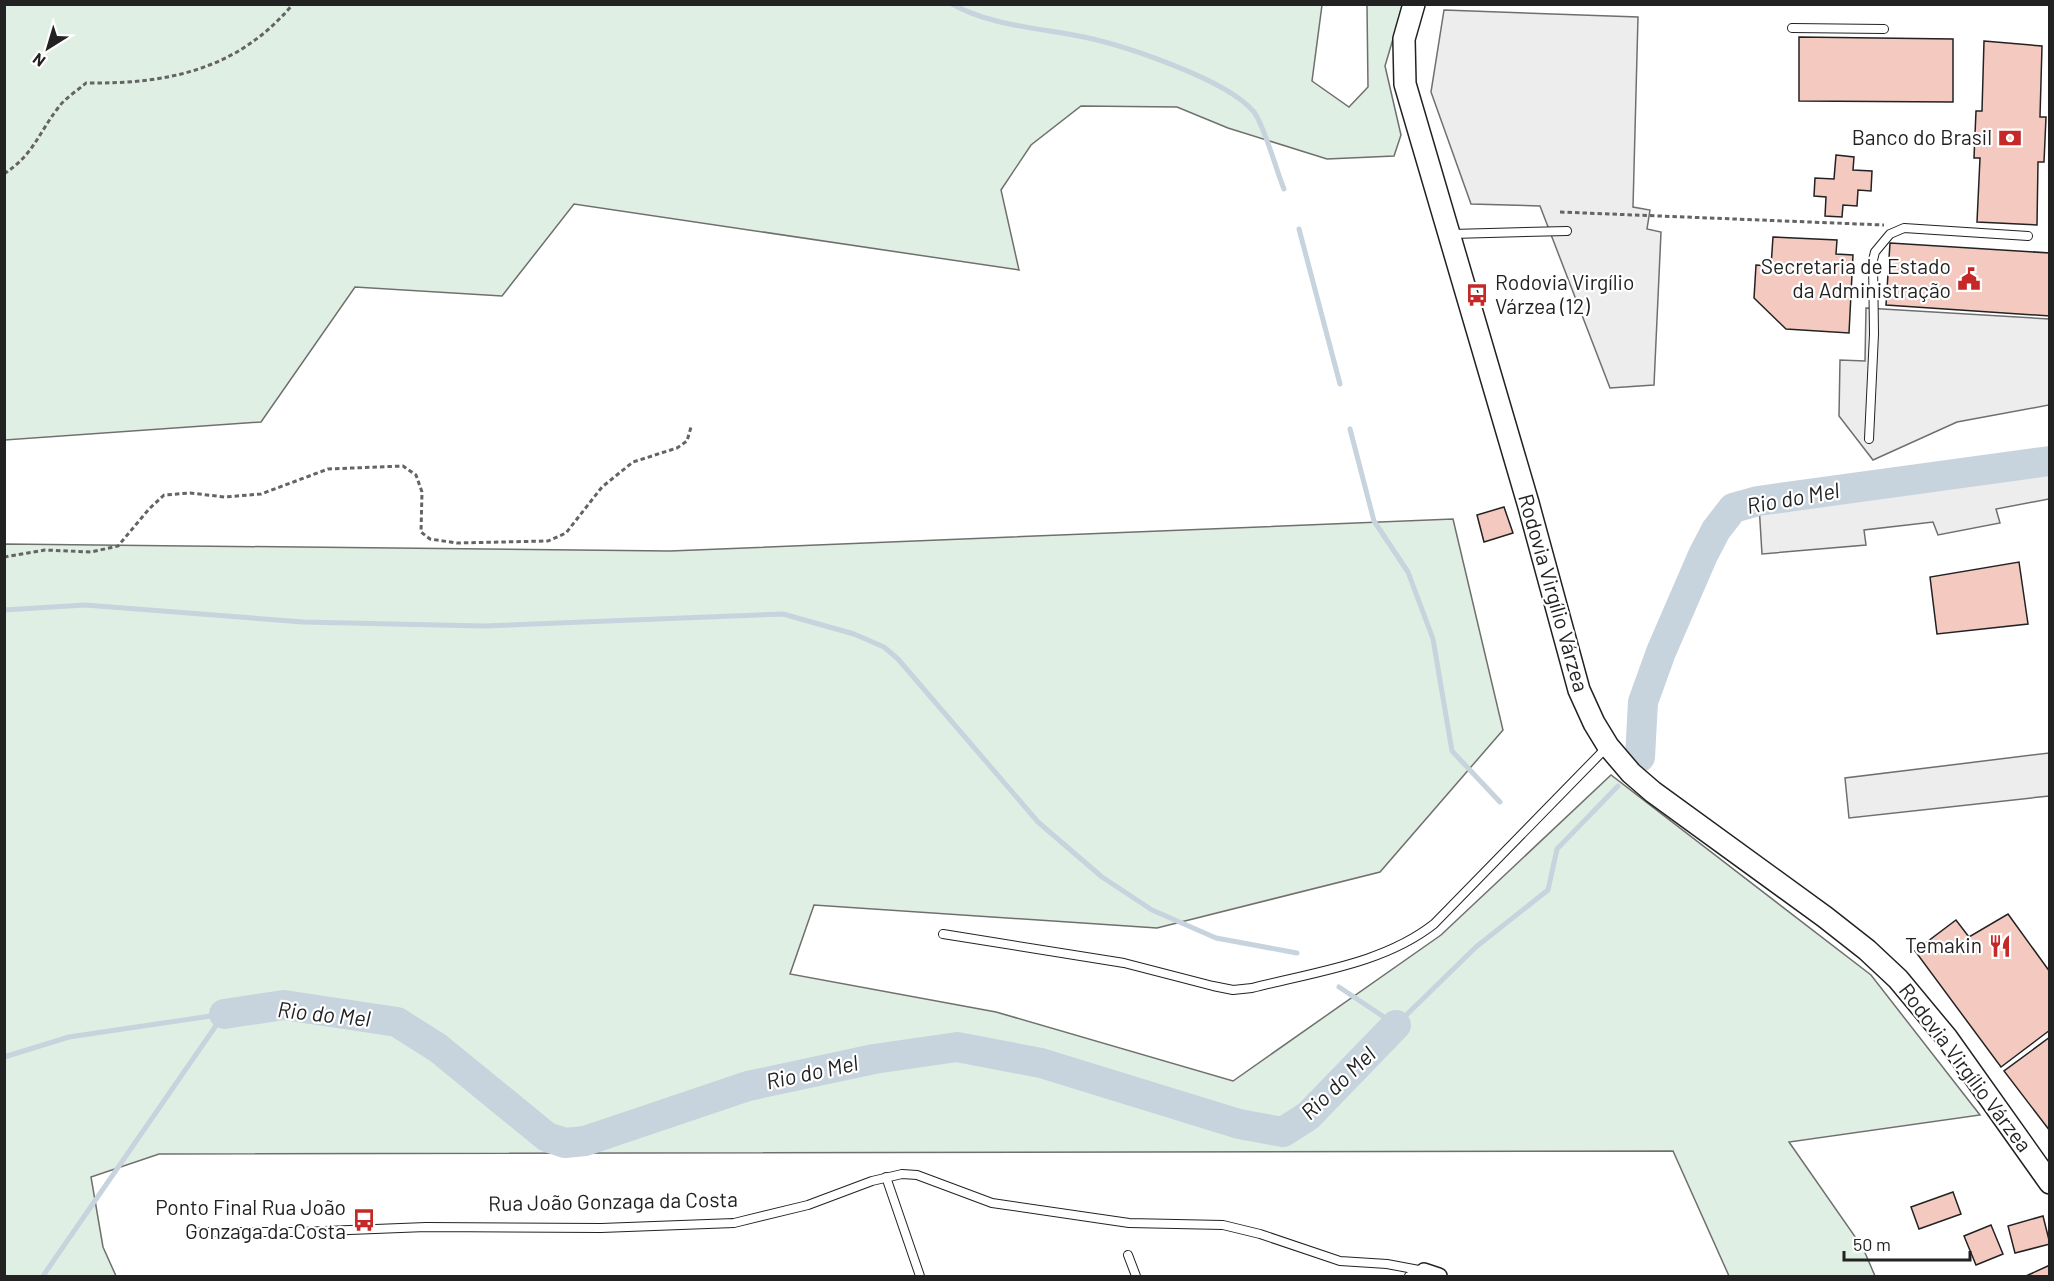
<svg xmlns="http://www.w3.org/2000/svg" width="2054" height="1281" font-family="Barlow,sans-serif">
  <rect width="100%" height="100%" fill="#fff"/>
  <g fill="#e0efe3" stroke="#6f6f6f" stroke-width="1.5">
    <path d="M5,4L1322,5L1312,81L1349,107L1368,87L1367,5H1403L1385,66L1401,135L1394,156L1327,159L1228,128L1177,107L1081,106L1031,145L1001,190L1019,270L574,204L502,296L355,287L261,422L5,440Z"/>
    <path d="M1453,519L1503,730L1380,872L1157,928L814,905L790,974L996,1012L1233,1081L1441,935L1611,775L1871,975L1980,1115L1789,1142L1863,1248L1875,1276H1729L1673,1151L159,1154L91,1177L103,1247L116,1276H5V544L670,551Z"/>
  </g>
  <g fill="#ededed" stroke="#6f6f6f" stroke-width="1.5">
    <path d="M1444,10L1638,17L1633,207L1650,210L1647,229L1661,232L1654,385L1610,388L1540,206L1471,204L1431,92Z"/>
    <path d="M1866,308L2049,319V405L1957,422L1873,460L1839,416L1840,360L1865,361Z"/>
    <path d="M2049,470V499L1996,509L2000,523L1938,535L1933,522L1864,530L1866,545L1762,554L1759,505L2005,480Z"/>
    <path d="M2049,753V796L1849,818L1845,778Z"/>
  </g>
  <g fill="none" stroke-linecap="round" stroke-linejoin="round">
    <g stroke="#c7d3dd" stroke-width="5">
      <path d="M952,4C991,26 1040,28 1084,37C1126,46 1228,80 1254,112C1265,127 1276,170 1284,189"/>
      <path d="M1299,229L1340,384"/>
      <path d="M1350,429L1374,521L1408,572L1433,639L1452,751L1500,802"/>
      <path d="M4,610L85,605L303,622L484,626L783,614L854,634L884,647L898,659L1038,822L1102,877L1152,910L1216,938L1297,953"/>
      <path d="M1339,987L1396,1025L1476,947L1548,890L1557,849L1618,786"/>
      <path d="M4,1057L69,1037L224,1014"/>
      <path d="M43,1276L224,1014"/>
    </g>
    <g stroke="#c7d3dd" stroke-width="30">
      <path d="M1640,757L1643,702L1661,652L1703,555L1716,530L1733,508L1758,501L2050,461"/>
      <path d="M224,1014L284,1005L397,1022L438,1048L547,1137L565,1143L585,1141L748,1086L874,1059L957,1047L1041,1063L1239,1124L1283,1132L1308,1116L1396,1025"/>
    </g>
  </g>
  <g fill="#f3c9c0" stroke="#222" stroke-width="1.5">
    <path d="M1799,37L1953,39V102L1799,101Z"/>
    <path d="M1984,41L2042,46L2040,117H2046L2044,162H2038L2037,225L1977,222L1980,158H1974L1976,111H1982Z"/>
    <path d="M1836,155L1854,157L1853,170L1872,171L1871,191L1858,190L1857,206L1843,205L1842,217L1825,216L1826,197L1814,196L1815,178L1834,179Z"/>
    <path d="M1773,237L1837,240L1836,254L1853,255L1849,333L1786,329L1754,298L1756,265L1771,266Z"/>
    <path d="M1890,243L2050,253V316L1886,305Z"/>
    <path d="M1504,507L1513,533L1484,542L1477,515Z"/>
    <path d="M2019,562L2028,624L1937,634L1930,577Z"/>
    <path d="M2008,914L2050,972V1030L2001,1067L1915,951L1956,920L1969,937Z"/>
    <path d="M2050,1037V1131L2004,1071Z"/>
    <path d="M1953,1192L1961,1214L1919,1229L1911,1207Z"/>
    <path d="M2043,1216L2050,1244L2015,1253L2008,1226Z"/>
    <path d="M1991,1225L2003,1254L1976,1265L1964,1236Z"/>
    <path d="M2050,1265V1276H2026Z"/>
  </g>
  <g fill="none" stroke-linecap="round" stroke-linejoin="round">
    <g stroke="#222" stroke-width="10">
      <g id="service">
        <path d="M1792,28L1884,29"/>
        <path d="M1452,234L1567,231"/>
        <path d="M1869,439L1874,334L1873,260L1875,252L1890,234L1904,228L2028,236"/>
        <path d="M943,934L1124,963L1213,986L1233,990L1252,988C1313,972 1383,964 1434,924L1607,747"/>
        <path d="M886,1177L920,1276"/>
        <path d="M199,1232H299L426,1227L601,1228L734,1223L808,1205L872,1181L902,1174L917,1175L992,1203L1129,1223L1223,1225L1260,1234L1340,1261L1387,1264L1424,1271"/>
        <path d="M1128,1255L1136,1276"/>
        <path d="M1409,1276L1422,1272"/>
      </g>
    </g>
    <g stroke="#222" stroke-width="18">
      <path id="minor" d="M1424,1271L1439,1276"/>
    </g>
    <g stroke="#222" stroke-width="24">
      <path id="secondary" d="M1414,4L1404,39L1405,84L1528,503L1579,690L1594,723L1608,746L1631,773L1653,792L1825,917L1867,950L1898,979L1947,1038L2050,1183"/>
    </g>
    <g stroke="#646464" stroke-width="3" stroke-dasharray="4.5 3" stroke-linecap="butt">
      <path d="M4,174C34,154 38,134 58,108C65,98 77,91 86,83C168,84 238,70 293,4"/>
      <path d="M1560,212L1884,225"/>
      <path d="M4,557L45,550L91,552L118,546L149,509L164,495L190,493L225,497L261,494L328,469L403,466L416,475L422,492L421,532L430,539L457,543L548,541L566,533L602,487L633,462L677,448L687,441L691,427"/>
    </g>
    <use href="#service" stroke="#fff" stroke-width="8"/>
    <use href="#minor" stroke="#fff" stroke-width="15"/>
    <use href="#secondary" stroke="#fff" stroke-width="21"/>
  </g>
  <defs>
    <g id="bank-bare" transform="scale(1.8)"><path d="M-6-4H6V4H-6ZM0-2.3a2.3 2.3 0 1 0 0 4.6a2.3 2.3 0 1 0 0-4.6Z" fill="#c62828" stroke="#fff" stroke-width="2.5" paint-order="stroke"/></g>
    <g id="civic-bare" transform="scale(1.8)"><path d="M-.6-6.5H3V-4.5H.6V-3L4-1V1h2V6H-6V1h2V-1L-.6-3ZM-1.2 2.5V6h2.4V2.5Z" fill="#c62828" stroke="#fff" stroke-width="2.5" paint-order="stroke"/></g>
    <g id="bus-bare" transform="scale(1.8)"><path d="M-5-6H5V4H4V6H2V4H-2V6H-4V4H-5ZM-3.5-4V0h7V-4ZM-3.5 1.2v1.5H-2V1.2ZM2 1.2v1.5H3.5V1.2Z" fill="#c62828" stroke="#fff" stroke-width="2.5" paint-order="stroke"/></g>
    <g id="restaurant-bare" transform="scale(1.8)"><path d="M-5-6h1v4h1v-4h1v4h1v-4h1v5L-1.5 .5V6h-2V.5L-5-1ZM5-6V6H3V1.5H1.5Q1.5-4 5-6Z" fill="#c62828" stroke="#fff" stroke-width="2.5" paint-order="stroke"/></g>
  </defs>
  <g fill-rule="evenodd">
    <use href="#bank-bare" x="2010" y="138"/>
    <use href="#civic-bare" x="1969" y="279"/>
    <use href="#bus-bare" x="1477" y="295"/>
    <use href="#restaurant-bare" x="2000" y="946"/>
    <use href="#bus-bare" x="364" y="1220"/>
  </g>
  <g text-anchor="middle" stroke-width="4.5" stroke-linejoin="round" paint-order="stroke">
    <g font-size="21" fill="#222" stroke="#fff" text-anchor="end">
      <text x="1992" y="145">Banco do Brasil</text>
      <text x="1951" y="274">Secretaria de Estado<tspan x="1951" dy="24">da Administração</tspan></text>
      <text x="1495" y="290" text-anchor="start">Rodovia Virgílio<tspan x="1495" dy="24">Várzea (12)</tspan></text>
      <text x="1982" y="953">Temakin</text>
      <text x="346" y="1215">Ponto Final Rua João<tspan x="346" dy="24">Gonzaga da Costa</tspan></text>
    </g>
    <g font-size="21" fill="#222" stroke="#fff">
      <text transform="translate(1553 593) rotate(74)" y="7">Rodovia Virgílio Várzea</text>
      <text transform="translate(1965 1068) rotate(53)" y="7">Rodovia Virgílio Várzea</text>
      <text transform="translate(613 1202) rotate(-1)" y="7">Rua João Gonzaga da Costa</text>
    </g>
    <g font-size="22" font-style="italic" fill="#222" stroke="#fff">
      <text transform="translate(1793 498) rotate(-10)" y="8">Rio do Mel</text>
      <text transform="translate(324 1014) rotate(6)" y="8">Rio do Mel</text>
      <text transform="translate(812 1072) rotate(-12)" y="8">Rio do Mel</text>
      <text transform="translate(1338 1083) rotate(-44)" y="8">Rio do Mel</text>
    </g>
  </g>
  <rect width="2054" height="1281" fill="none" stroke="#222222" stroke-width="12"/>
  <g transform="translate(48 48) rotate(217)" stroke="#ffffff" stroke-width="4.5" paint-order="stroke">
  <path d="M0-4.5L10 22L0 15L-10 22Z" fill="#222222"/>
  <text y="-9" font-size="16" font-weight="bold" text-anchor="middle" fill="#222222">N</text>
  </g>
  <path d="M1844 1251v9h126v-9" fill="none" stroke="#222222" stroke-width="3"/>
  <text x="1853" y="1251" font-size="18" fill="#222222" stroke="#ffffff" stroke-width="4.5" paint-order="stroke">50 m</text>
</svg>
